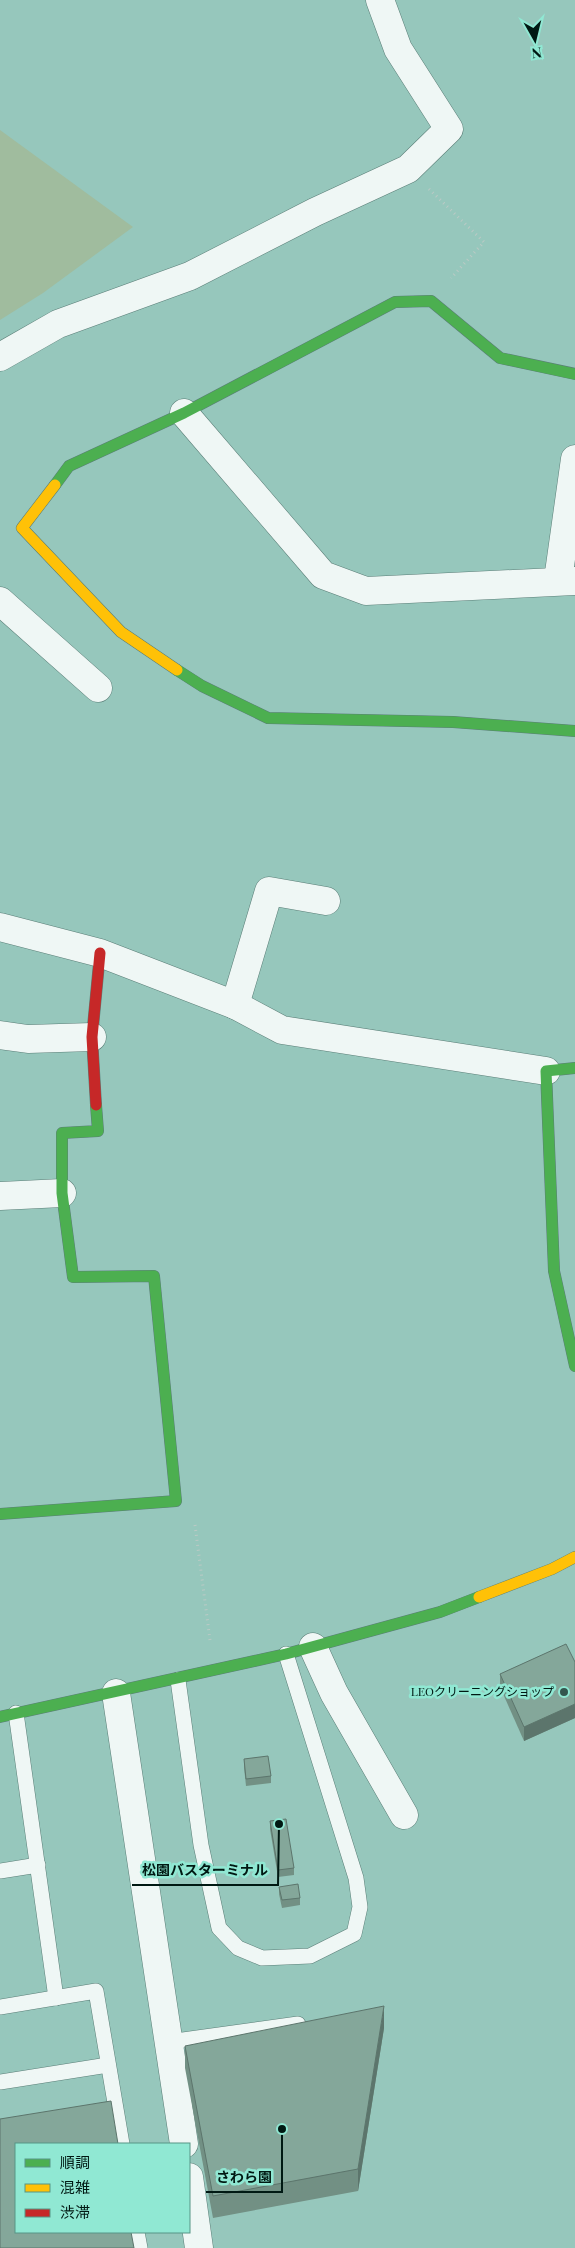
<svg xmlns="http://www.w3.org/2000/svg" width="575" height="2248" font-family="'Playfair Display','Noto Sans JP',serif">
  <rect width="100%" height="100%" fill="#96c7bc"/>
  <path fill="#a0bc9e" d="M0,130L133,227L43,293L0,320Z"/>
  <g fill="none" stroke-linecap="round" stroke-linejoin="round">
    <g stroke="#5a7e77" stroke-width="16">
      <g id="lane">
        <path d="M178,1680L201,1845L219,1928L238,1948L262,1958L310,1956L354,1934L360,1907L356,1878L286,1654"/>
        <path d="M16,1713L56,1998"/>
        <path d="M0,1871L38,1865"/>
        <path d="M0,2007L96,1991L122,2144"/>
        <path d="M168,2042L298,2024"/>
        <path d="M0,2082L108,2065"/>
        <path d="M137,2232L140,2248"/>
      </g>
    </g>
    <g stroke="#5a7e77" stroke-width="29">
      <g id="street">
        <path d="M0,357L58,324L190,276L315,212L408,169L449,129L398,49L380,0"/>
        <path d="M184,413L323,575L366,591L575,581"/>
        <path d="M558,580L575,459"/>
        <path d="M0,601L98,688"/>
        <path d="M0,927L100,953L235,1005L282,1030L546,1071"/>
        <path d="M235,1005L269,891L326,901"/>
        <path d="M0,1035L28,1039L92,1037"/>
        <path d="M0,1196L62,1193"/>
        <path d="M313,1647L334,1693L404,1815"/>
        <path d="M116,1693L184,2144"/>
        <path d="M189,2177L199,2248"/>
      </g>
    </g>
    <g stroke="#5a7e77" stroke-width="12">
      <g id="fast">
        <path d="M55,485L69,466L184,413L395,302L431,301L500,358L575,374"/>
        <path d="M177,670L202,686L268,718L453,722L575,731"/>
        <path d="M575,1068L546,1071L554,1271L575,1366"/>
        <path d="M0,1514L176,1501L154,1276L73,1277L62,1193V1133L98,1131L96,1105"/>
        <path d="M0,1717L286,1654L440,1612L479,1597"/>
      </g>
    </g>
    <g stroke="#5a7e77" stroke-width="12">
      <g id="slow">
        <path d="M55,485L22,528L121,632L177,670"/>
        <path d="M479,1597L552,1569L575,1557"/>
      </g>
    </g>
    <g stroke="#5a7e77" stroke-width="12">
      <path id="jam" d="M96,1105L92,1037L100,953"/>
    </g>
    <g stroke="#bacac5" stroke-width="3" stroke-dasharray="1 4" stroke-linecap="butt">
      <path d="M429,189L484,242L451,278"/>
      <path d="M195,1525L210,1640"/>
    </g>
    <use href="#lane" stroke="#eff7f5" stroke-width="15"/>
    <use href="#street" stroke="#eff7f5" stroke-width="28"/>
    <use href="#fast" stroke="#4caf50" stroke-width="11"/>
    <use href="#slow" stroke="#ffc107" stroke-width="11"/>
    <use href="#jam" stroke="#c62828" stroke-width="11"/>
  </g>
  <g fill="#729084">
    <path d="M575,1662V1718L524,1741L500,1687V1674Z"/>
    <path d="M244,1759L271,1776V1783L246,1786L244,1767Z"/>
    <path d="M270,1821L294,1868V1875L278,1877L270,1829Z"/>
    <path d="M279,1887L300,1898V1905L282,1908L279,1894Z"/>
    <path d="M384,2028L358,2191L213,2218L185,2068V2046Z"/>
  </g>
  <g fill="#5c756c">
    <path d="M575,1704V1718L524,1741V1727Z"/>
    <path d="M384,2006V2028L358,2191V2169Z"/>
  </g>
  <g fill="#84a79a" stroke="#5c756c">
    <path d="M566,1644L575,1662V1704L524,1727L500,1674Z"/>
    <path d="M268,1756L271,1776L246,1779L244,1759Z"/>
    <path d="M286,1819L294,1868L278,1870L270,1821Z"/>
    <path d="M298,1884L300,1898L282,1900L279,1887Z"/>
    <path d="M384,2006L358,2169L213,2196L185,2046Z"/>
    <path d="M111,2101L118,2144H16V2232H131L134,2248H0V2119Z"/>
  </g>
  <circle fill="#34564e" stroke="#90e8d3" stroke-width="2" cx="564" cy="1692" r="5"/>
  <g text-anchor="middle" stroke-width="5" stroke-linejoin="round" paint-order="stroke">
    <g font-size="12" fill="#001913" stroke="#90e8d3" text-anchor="end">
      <text x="554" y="1696">LEOクリーニングショップ</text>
    </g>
  </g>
  <path fill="none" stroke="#001913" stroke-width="2" d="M279 1824L278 1885H132M282 2129L282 2192H206"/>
  <g fill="#001913" stroke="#90e8d3" stroke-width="2">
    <circle cx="279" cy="1824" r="5"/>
    <circle cx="282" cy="2129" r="5"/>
  </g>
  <g font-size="14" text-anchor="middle" font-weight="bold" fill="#001913" stroke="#90e8d3" stroke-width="5" stroke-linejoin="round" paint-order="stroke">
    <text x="205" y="1875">松園バスターミナル</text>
    <text x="244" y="2182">さわら園</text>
  </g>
  <rect x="15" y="2143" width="175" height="90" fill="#90e8d3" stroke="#569586"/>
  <rect x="25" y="2159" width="25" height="8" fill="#4caf50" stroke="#569586"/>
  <text x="60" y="2168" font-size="15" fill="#001913">順調</text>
  <rect x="25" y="2184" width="25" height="8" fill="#ffc107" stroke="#569586"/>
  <text x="60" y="2193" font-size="15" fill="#001913">混雑</text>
  <rect x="25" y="2209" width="25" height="8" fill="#c62828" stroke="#569586"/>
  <text x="60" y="2218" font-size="15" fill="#001913">渋滞</text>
  <g transform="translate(535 40) rotate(172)" stroke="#90e8d3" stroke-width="4" paint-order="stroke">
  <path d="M0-4L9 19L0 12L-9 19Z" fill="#001913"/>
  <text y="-8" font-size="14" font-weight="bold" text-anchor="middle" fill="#001913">N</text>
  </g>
</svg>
